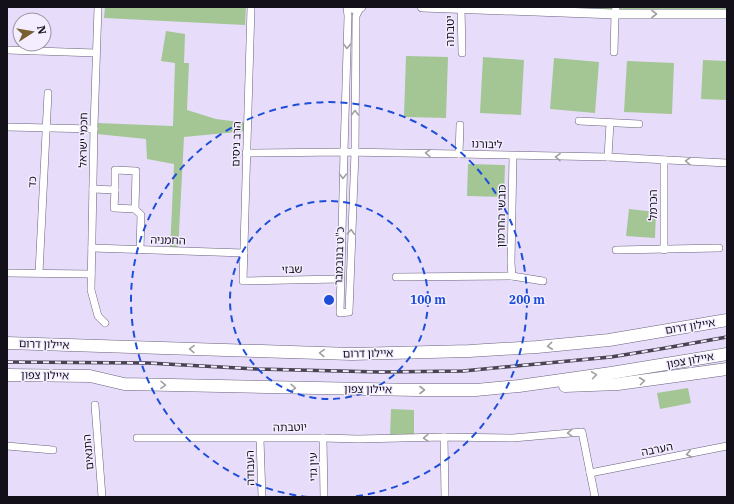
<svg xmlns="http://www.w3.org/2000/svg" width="734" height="504" font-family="'IBM Plex Serif','Noto Sans Hebrew',serif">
  <rect width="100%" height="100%" fill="#e7ddfb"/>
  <g fill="#a3c694">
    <path d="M105,7H246L245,25L104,18Z"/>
    <path d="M422,7H727V14Z"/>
    <path d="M166,31L185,34L184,63H189L187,110L216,119L247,123V131L184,137L178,251H170L174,164L147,159L146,139L97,134V123L173,126L175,63L161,61Z"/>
    <path d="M406,56L448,57L446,118L404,117Z"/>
    <path d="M483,57L524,60L521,115L480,113Z"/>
    <path d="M554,58L599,62L595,113L550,109Z"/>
    <path d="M703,60L727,61V100L701,99Z"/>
    <path d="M627,61L674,63L672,114L624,112Z"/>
    <path d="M468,164L505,165L504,197L467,196Z"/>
    <path d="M629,209L656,212L655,238L626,236Z"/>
    <path d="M688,388L691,403L660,409L657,393Z"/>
    <path d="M391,409L414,410V438L390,437Z"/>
  </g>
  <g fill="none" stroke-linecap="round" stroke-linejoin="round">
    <g stroke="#6a617b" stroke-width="8">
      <g id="street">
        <path d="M98,7L94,127L91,290L98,316L105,323"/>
        <path d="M251,7L243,281L340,279"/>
        <path d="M347,7L348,16L344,152L340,313L349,312L355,152L356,16L360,8"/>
        <path d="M461,7L462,53"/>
        <path d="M7,50L96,53"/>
        <path d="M614,52L615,14L616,7"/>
        <path d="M579,121L639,124"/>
        <path d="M7,127L94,129"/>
        <path d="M246,153L344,152L459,154L608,157L727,163"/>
        <path d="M459,154L460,125"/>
        <path d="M608,157L610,123"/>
        <path d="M93,189L115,190V170L136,171L135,209L141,215L140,250"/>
        <path d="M115,190L114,208L135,209"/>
        <path d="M92,248L244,253"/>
        <path d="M616,250L719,248"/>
        <path d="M664,250V160"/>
        <path d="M7,273L91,274"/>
        <path d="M39,273L48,93"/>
        <path d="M512,276L511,263L513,156"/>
        <path d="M396,277L512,276L543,281"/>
        <path d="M95,405L102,497"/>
        <path d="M444,437L445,497"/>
        <path d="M137,438H323L358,439L444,437L513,438L582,432L595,497"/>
        <path d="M323,438L324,497"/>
        <path d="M260,439L262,497"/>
        <path d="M7,446L53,450"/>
        <path d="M590,473L727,446"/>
      </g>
    </g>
    <g stroke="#6a617b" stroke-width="10">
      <g id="secondary">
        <path d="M348,7L355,9L361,7"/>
        <path d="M422,7L615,14H727"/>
      </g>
    </g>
    <g stroke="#6a617b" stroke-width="13">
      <g id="highway">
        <path d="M7,343L352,354L469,351L537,347L609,340L727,320"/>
        <path d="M7,375L90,376L124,384L416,390H476L519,386L611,373L727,354"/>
        <path d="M565,386L618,384L727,369"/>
      </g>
    </g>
    <use href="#street" stroke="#fff" stroke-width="7"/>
    <use href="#secondary" stroke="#fff" stroke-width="9"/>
    <use href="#highway" stroke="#fff" stroke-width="12"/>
    <g stroke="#494352" stroke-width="3.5">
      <path id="rail" d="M7,362L148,363L257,369L380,372L463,371L611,357L660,349L727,337"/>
    </g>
    <use href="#rail" stroke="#f3edff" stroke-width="2" stroke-dasharray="6" stroke-linecap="butt"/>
  </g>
  <defs><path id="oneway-chevron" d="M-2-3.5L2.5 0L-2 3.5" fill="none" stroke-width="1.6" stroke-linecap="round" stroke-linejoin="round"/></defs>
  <g stroke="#a19fa3">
    <use href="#oneway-chevron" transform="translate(654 14)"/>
    <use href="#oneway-chevron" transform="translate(347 46) rotate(92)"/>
    <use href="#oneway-chevron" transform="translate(355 113) rotate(-90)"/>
    <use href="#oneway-chevron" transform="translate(428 153) rotate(-179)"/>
    <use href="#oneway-chevron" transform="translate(558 157) rotate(-179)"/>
    <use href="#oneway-chevron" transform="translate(688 161) rotate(-178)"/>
    <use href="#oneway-chevron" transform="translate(343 176) rotate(91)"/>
    <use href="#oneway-chevron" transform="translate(351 232) rotate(-87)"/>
    <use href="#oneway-chevron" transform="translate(550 346) rotate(174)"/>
    <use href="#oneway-chevron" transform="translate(192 349) rotate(-178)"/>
    <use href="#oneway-chevron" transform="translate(322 353) rotate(-178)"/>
    <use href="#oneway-chevron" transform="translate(594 375) rotate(-8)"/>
    <use href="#oneway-chevron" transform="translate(642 381) rotate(-7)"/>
    <use href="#oneway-chevron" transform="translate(163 385) rotate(1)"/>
    <use href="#oneway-chevron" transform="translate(293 388) rotate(1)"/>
    <use href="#oneway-chevron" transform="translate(422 390)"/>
    <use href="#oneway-chevron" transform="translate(570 433) rotate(176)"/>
    <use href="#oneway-chevron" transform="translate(426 438) rotate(178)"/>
    <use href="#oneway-chevron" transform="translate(689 454) rotate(169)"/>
  </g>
  <g fill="none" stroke="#1d4ed8" stroke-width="2" stroke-dasharray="7 5">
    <circle cx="329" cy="300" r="99"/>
    <path d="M308 497A198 198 0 1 1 350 497"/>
  </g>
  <g text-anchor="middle" stroke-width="3" stroke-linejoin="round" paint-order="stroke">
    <g font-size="11" fill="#14101a" stroke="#f3edff">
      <text transform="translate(450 31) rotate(-90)" y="4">יטבתה</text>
      <text transform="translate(83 140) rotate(-89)" y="4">חכמי ישראל</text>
      <text transform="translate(236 144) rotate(-88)" y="4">הרב ניסים</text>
      <text transform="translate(487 144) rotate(2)" y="4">ליבורנו</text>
      <text transform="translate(32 182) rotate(-87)" y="4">כד</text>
      <text transform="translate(653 205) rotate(-90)" y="4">הכרמל</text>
      <text transform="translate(501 216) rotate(-89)" y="4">כובשי החרמון</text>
      <text transform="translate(168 240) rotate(2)" y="4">החמניה</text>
      <text transform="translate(339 256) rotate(-88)" y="4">כ"ט בנובמבר</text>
      <text transform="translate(292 269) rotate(-1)" y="4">שבזי</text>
      <text transform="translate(690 326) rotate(-9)" y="4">איילון דרום</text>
      <text transform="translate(44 344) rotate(2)" y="4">איילון דרום</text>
      <text transform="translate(368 353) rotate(-1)" y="4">איילון דרום</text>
      <text transform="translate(690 360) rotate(-10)" y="4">איילון צפון</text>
      <text transform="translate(45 375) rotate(1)" y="4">איילון צפון</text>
      <text transform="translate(368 389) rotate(1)" y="4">איילון צפון</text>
      <text transform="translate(290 427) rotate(-1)" y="4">יוטבתה</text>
      <text transform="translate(657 449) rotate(-11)" y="4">הערבה</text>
      <text transform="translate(88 452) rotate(-95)" y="4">התנאים</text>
      <text transform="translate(313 467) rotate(-91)" y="4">עין גדי</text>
      <text transform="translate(250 468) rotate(-91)" y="4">העבודה</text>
    </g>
  </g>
  <circle cx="329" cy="300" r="6" fill="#1d4ed8" stroke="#f3edff" stroke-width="2"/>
  <g font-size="12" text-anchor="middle" font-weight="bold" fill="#1d4ed8" stroke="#f3edff" stroke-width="3" stroke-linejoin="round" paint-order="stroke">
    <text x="428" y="304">100 m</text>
    <text x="527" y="304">200 m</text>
  </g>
  <rect width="734" height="504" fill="none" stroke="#14101a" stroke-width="16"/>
  <g transform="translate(32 32) rotate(78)"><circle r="19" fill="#f3edff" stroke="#9a95a3"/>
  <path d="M0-3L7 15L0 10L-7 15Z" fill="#785f30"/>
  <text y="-6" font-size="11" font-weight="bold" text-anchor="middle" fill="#14101a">N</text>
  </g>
</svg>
